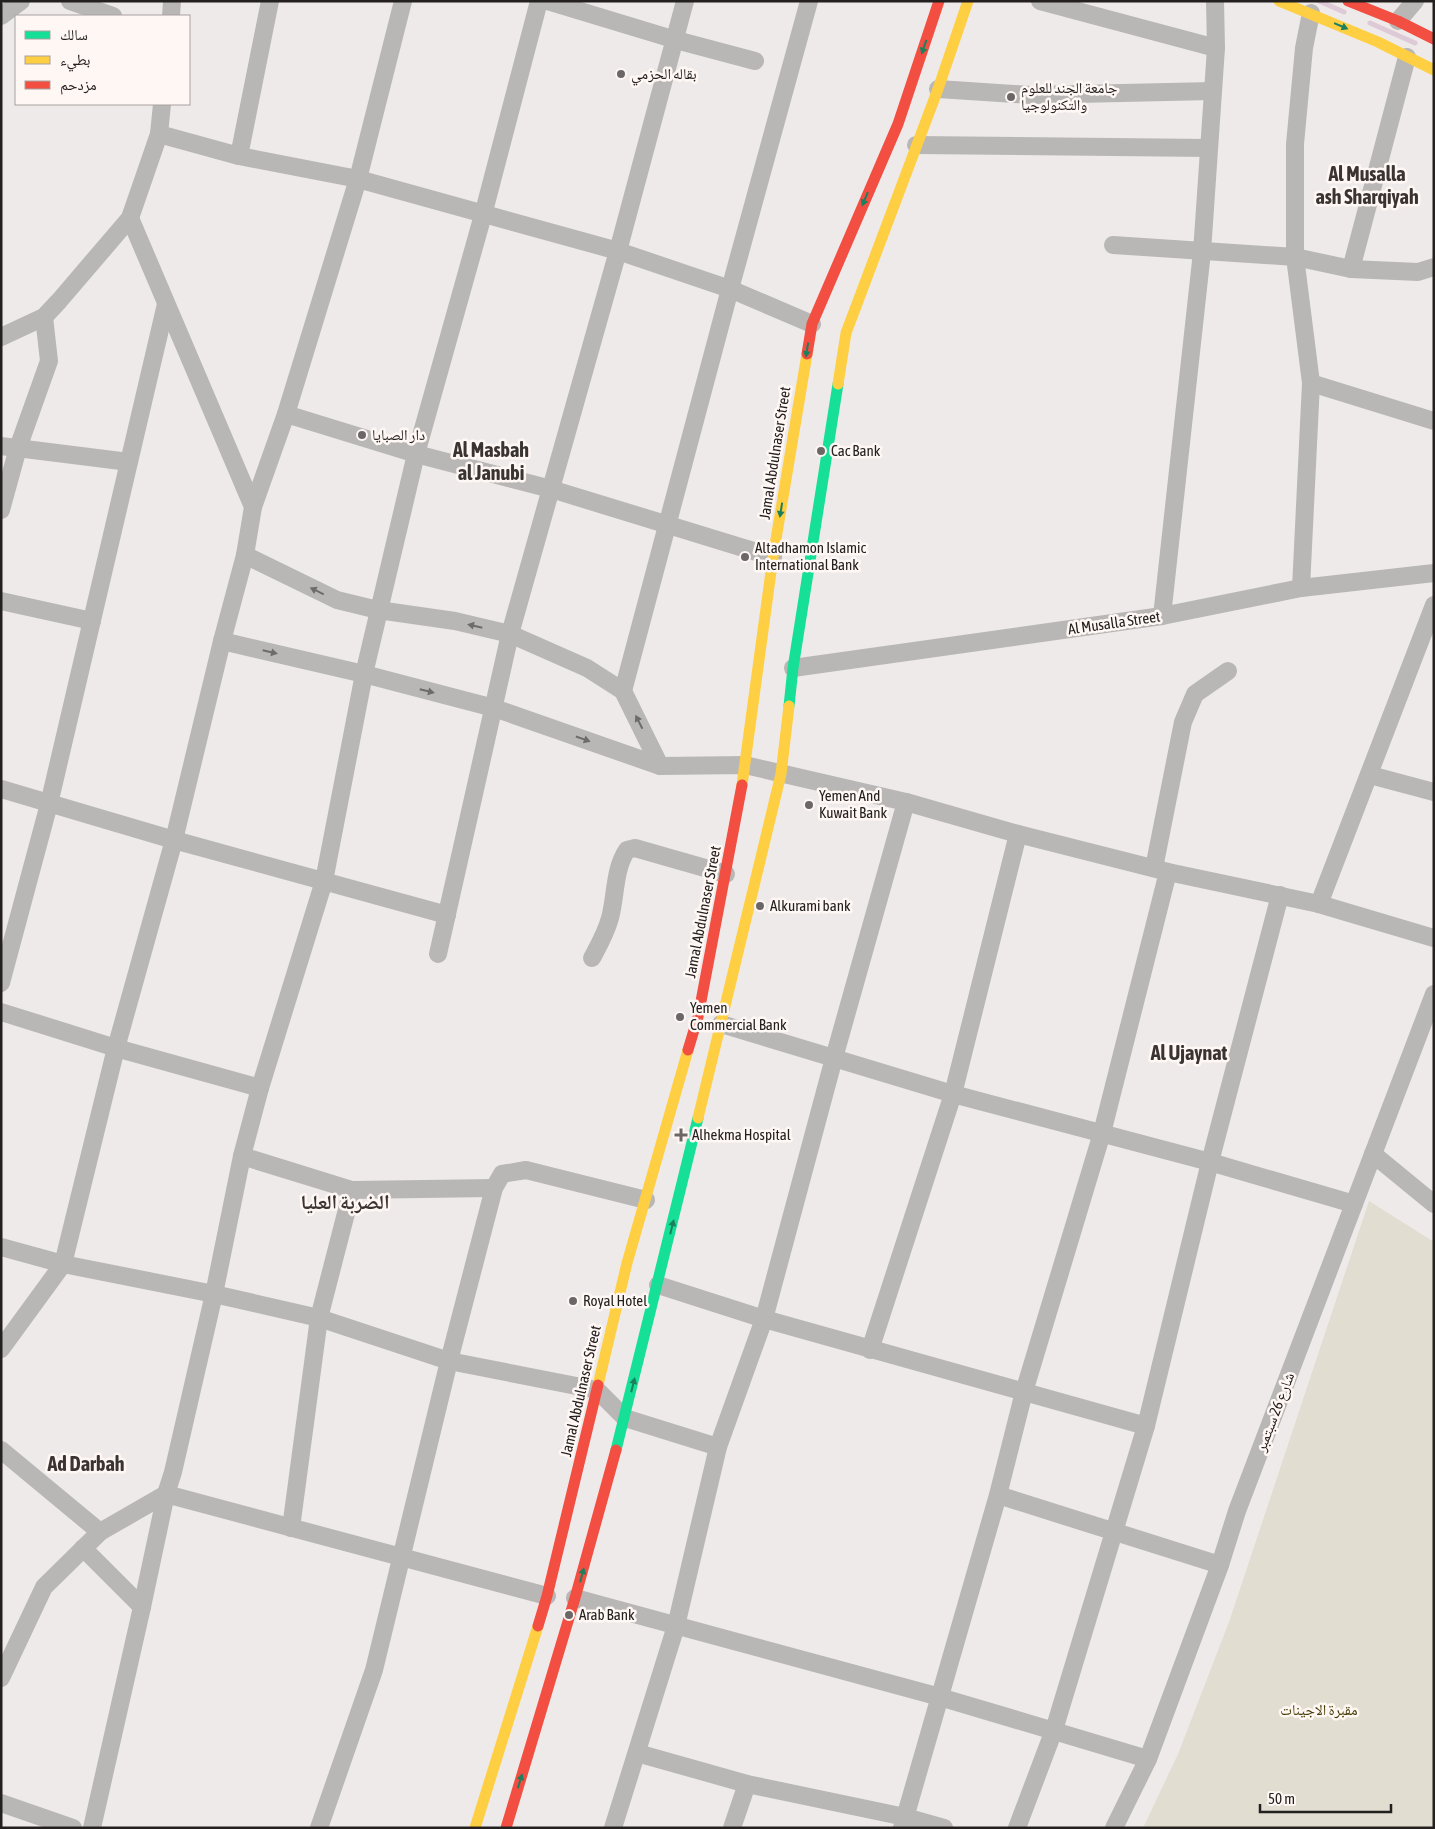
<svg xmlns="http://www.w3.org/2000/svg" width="1435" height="1829" font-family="'Asap Condensed','Noto Naskh Arabic',sans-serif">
  <rect width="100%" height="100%" fill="#efeaea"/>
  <path fill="#e1ddd0" d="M1369,1201L1434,1242V1828H1143L1178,1754L1229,1622Z"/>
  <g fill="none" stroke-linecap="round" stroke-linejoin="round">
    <g stroke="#dec9d6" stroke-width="5">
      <path d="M1319,1L1344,12"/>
      <path d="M1370,23L1415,43"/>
    </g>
    <g stroke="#b9b7b6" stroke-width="18">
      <path d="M70,1L113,16"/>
      <path d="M547,1L676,40L755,61"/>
      <path d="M1040,1L1216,48"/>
      <path d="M1,16L21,1"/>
      <path d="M171,16L172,1"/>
      <path d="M1398,21L1415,1"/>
      <path d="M938,89L1031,95L1213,91"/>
      <path d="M159,134L239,156L358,179L618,251L730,289L812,324"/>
      <path d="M916,145L1209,148"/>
      <path d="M239,156L270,1"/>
      <path d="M1113,245L1295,257L1351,269L1418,272L1434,267"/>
      <path d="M1351,269L1407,57"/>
      <path d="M1,337L44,317L59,301L130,218L159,134L162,104"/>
      <path d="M1311,383L1434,421"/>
      <path d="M286,414L416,454L551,489L773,557"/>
      <path d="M1,446L129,462"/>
      <path d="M253,507L286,414L358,179L403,1"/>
      <path d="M1,510L18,448L49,361L44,317"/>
      <path d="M245,555L337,600L378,610L455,621L510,634L587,668L623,691L660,766"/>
      <path d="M1301,588L1311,383L1295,257V144L1304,48L1311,13"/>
      <path d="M1,601L92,621"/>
      <path d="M1162,616L1202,252L1216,48L1215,1"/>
      <path d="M222,641L364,674L494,708L660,766L745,765L906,802L1018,834L1168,872L1319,904L1434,938"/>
      <path d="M793,668L1162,616L1301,588L1434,573"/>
      <path d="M623,691L730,289L809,1"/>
      <path d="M1370,775L1434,792"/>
      <path d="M1,789L174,840L447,915"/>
      <path d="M1154,868L1183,722L1195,694L1228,671"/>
      <path d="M1319,904L1434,605"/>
      <path d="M438,954L510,634L618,251L685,1"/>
      <path d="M592,958C599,945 606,933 610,918C616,896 614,869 627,850L635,848L726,874"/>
      <path d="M1,983L49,804L166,304"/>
      <path d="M1,1012L116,1048L260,1088"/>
      <path d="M721,1024L953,1094L1210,1162L1354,1204"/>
      <path d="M1373,1154L1434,1204"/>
      <path d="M242,1156L352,1190L494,1188"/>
      <path d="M1,1247L63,1264L214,1294L319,1318L449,1361L597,1390L625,1418L718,1447"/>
      <path d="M658,1285L764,1319L1146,1426"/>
      <path d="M1,1349L63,1264L116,1048L174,840L222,641L245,555L253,507L130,218"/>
      <path d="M870,1350L953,1094L1018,834"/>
      <path d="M1,1450L100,1532"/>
      <path d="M998,1495L1220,1565"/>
      <path d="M291,1528L319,1318L352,1190"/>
      <path d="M83,1548L142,1607"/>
      <path d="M575,1598L940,1697L1148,1759"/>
      <path d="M1,1678L44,1587L100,1532L166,1494L547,1596"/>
      <path d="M637,1753L747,1784L905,1817L944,1828"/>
      <path d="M1,1803L73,1828"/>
      <path d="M92,1828L142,1607L166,1494L173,1472L214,1294L242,1156L260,1088L324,881L364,674L416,454L483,215L539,1"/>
      <path d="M319,1828L374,1670L449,1361L494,1188L502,1174L526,1170L646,1200"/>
      <path d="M613,1828L676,1626L718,1447L764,1319L834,1058L906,802"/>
      <path d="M732,1828L747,1784"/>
      <path d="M902,1828L998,1495L1024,1392L1102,1133L1168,872"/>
      <path d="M1017,1828L1054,1730L1146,1426L1210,1162L1280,895"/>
      <path d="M1114,1828L1148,1759L1220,1565L1237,1511L1434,994"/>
    </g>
    <g stroke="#16e098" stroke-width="11">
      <path d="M789,706L793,668L838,384"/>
      <path d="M616,1450L698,1118"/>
    </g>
    <g stroke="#ffcf43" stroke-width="11">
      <path d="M1279,1L1378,42L1434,70"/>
      <path d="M838,384L846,333L938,89L968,1"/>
      <path d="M742,785L773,557L807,354"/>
      <path d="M698,1118L781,774L789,706"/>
      <path d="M598,1385L627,1263L688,1050"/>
      <path d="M475,1828L538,1626"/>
    </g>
    <g stroke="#f24e42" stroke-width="11">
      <path d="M1348,1L1398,21L1434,39"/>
      <path d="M807,354L812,324L898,124L939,1"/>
      <path d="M688,1050L698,1017L742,785"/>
      <path d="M538,1626L547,1596L598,1385"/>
      <path d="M506,1828L575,1598L616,1450"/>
    </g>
  </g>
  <defs><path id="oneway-solid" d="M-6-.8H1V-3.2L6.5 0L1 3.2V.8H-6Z" transform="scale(1.25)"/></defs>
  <g fill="#1c805c">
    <use href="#oneway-solid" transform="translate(1341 26) rotate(23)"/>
    <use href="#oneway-solid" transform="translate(924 47) rotate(109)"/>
    <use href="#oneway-solid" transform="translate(865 199) rotate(113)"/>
    <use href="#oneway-solid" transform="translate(807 350) rotate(99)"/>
    <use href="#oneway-solid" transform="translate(781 510) rotate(99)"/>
    <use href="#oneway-solid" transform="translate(672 1227) rotate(-76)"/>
    <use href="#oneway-solid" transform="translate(633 1385) rotate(-76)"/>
    <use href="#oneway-solid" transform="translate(582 1575) rotate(-75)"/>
    <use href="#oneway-solid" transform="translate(520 1781) rotate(-73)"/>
  </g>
  <g fill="#6e6c6a">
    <use href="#oneway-solid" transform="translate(317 591) rotate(-154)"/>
    <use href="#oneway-solid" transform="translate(475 626) rotate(-167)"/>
    <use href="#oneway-solid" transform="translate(270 652) rotate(13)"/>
    <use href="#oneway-solid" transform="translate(427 691) rotate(14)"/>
    <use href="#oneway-solid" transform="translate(639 722) rotate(-117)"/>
    <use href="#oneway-solid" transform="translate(583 739) rotate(19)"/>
  </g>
  <g fill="#6a6766" stroke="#fff7f4" stroke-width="2">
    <circle cx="621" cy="74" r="5"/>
    <circle cx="1011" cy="97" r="5"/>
    <circle cx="362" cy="435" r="5"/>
    <circle cx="821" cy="451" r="5"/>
    <circle cx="745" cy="557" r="5"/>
    <circle cx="809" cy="805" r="5"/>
    <circle cx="760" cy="906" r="5"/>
    <circle cx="680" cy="1017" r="5"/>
    <path d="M678.5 1127.5h5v5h5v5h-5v5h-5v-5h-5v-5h5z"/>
    <circle cx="573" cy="1301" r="5"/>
    <circle cx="569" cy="1615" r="5"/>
  </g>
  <g text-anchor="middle" stroke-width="5" stroke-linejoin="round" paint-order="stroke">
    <g font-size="15" fill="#23201f" stroke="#fff7f4" text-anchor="start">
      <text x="631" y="79">بقاله الحزمي</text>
      <text x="1021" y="93">جامعة الجند للعلوم<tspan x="1021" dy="17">والتكنولوجيا</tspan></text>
      <text x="372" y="440">دار الصبايا</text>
      <text x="831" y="456">Cac Bank</text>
      <text x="755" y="553">Altadhamon Islamic<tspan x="755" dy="17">International Bank</tspan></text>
      <text x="819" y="801">Yemen And<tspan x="819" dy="17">Kuwait Bank</tspan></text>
      <text x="770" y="911">Alkurami bank</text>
      <text x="690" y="1013">Yemen<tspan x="690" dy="17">Commercial Bank</tspan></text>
      <text x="692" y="1140">Alhekma Hospital</text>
      <text x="583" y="1306">Royal Hotel</text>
      <text x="579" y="1620">Arab Bank</text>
    </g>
    <g font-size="15" fill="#23201f" stroke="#fff7f4">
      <text transform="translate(775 453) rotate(-81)" y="5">Jamal Abdulnaser Street</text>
      <text transform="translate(1114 623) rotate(-8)" y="5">Al Musalla Street</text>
      <text transform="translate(703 912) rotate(-79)" y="5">Jamal Abdulnaser Street</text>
      <text transform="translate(581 1391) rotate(-77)" y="5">Jamal Abdulnaser Street</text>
      <text transform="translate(1275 1412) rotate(-69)" y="5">شارع 26 سبتمبر</text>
    </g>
    <g font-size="15" fill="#453c04" stroke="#fff7f4">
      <text x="1319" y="1715">مقبرة الاجينات</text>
    </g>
    <g font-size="20" font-weight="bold" fill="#393331" stroke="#fff7f4">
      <text x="1367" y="181">Al Musalla<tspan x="1367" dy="23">ash Sharqiyah</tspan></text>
      <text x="491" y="457">Al Masbah<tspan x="491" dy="23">al Janubi</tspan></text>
      <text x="1189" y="1060">Al Ujaynat</text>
      <text x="345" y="1209">الضربة العليا</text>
      <text x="86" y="1471">Ad Darbah</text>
    </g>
  </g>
  <rect width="1435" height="1829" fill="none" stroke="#23201f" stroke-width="5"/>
  <rect x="15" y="15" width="175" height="90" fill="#fff7f4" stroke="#a7a19f"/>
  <rect x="25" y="31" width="25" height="8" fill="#16e098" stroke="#a7a19f"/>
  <text x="60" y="40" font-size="15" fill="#23201f">سالك</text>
  <rect x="25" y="56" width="25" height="8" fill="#ffcf43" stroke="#a7a19f"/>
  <text x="60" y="65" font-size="15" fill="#23201f">بطيء</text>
  <rect x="25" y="81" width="25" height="8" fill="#f24e42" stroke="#a7a19f"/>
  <text x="60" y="90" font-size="15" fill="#23201f">مزدحم</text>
  <path d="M1260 1804v8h131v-8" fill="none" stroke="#23201f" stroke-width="2.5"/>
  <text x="1268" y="1804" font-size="15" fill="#23201f" stroke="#fff7f4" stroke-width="4" paint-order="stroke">50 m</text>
</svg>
